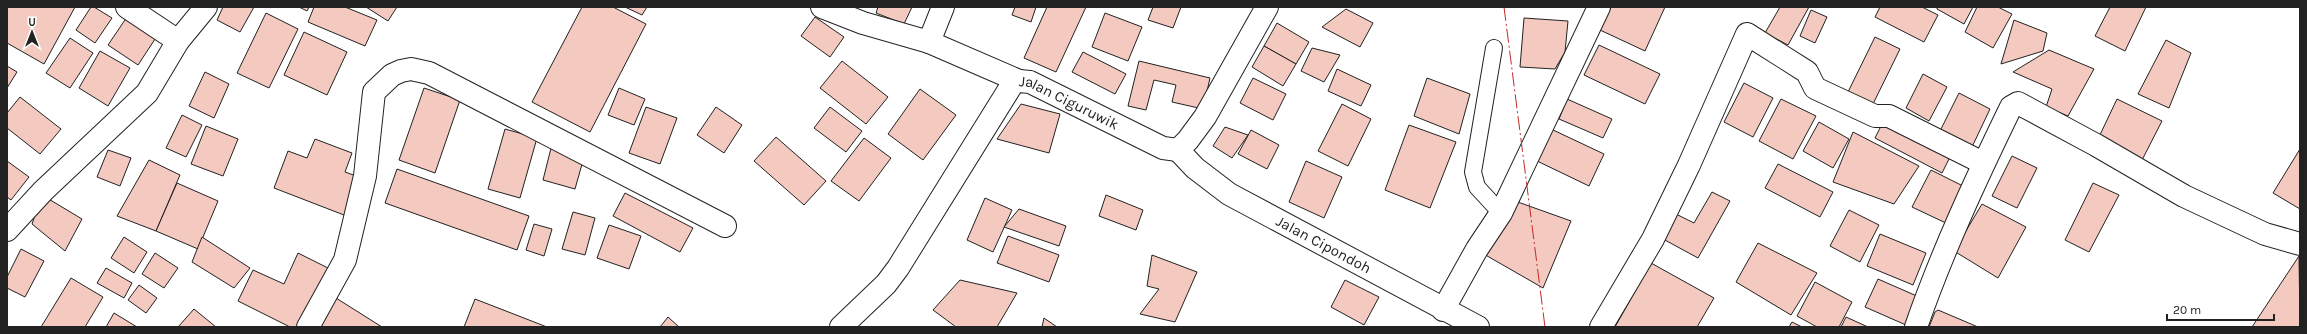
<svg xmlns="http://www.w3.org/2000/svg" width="2307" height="334" font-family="Karla,sans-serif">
  <rect width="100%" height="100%" fill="#fff"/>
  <g fill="#f3c9c0" stroke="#222">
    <path d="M7,7H75L44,64L7,43Z"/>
    <path d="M91,7H94L112,18L95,43L76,30Z"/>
    <path d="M223,7H254L240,32L217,20Z"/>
    <path d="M299,7H309L307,11Z"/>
    <path d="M314,7H345L377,20L365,46L308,22Z"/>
    <path d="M366,7H397L388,21Z"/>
    <path d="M582,7H613L646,24L590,132L532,102Z"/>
    <path d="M625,7H647L642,15Z"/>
    <path d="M878,7H912L904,24L876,13Z"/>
    <path d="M1015,7H1036L1031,22L1012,15Z"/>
    <path d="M1047,7H1086L1056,72L1024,58Z"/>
    <path d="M1153,7H1181L1173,28L1148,20Z"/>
    <path d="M1611,7H1665L1645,51L1600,30Z"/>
    <path d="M1780,7H1809L1788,45L1765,33Z"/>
    <path d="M1880,7H1922L1938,15L1924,42L1875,17Z"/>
    <path d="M1937,7H1973L1964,24L1937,9Z"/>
    <path d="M1977,7H1998L2012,14L1993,48L1965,32Z"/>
    <path d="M2110,7H2146L2125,51L2095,36Z"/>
    <path d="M1346,9L1373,23L1360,47L1322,27Z"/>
    <path d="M1811,10L1827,17L1815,43L1800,36Z"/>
    <path d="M266,13L298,29L269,88L237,73Z"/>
    <path d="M1105,13L1142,27L1128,61L1092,47Z"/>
    <path d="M129,14L159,33L138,65L108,45Z"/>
    <path d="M815,17L844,37L830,57L801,36Z"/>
    <path d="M1524,18L1568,21L1565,52L1555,69L1520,67Z"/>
    <path d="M2014,20L2047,33L2043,51L2001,64Z"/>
    <path d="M1277,23L1309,42L1296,64L1264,46Z"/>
    <path d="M304,32L347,52L327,95L284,75Z"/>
    <path d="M1875,37L1900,49L1872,106L1847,94Z"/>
    <path d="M70,38L93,53L70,88L46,73Z"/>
    <path d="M2166,40L2191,53L2169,108L2138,94Z"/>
    <path d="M1599,45L1660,74L1645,104L1584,75Z"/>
    <path d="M1264,46L1296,64L1283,86L1252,67Z"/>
    <path d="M1312,48L1340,55L1324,82L1301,71Z"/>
    <path d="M2049,50L2094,69L2068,116L2046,107L2052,89L2013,72Z"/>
    <path d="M100,51L130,68L108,106L79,88Z"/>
    <path d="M1083,52L1126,74L1115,94L1072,72Z"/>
    <path d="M842,61L888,97L866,124L820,88Z"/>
    <path d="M1139,61L1210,78L1203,109L1172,102L1176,85L1154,80L1146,110L1128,106Z"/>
    <path d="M7,66L17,72L7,88Z"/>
    <path d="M1337,69L1371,85L1361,106L1328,91Z"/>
    <path d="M205,72L229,84L214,118L189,106Z"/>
    <path d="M1923,74L1947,87L1929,121L1906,108Z"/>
    <path d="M1253,78L1286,94L1273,120L1240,103Z"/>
    <path d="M1427,78L1470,94L1459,134L1414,116Z"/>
    <path d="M1744,83L1773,98L1753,137L1724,122Z"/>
    <path d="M424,88L460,100L435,173L399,160Z"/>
    <path d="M619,88L645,99L634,125L608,115Z"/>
    <path d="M920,89L956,115L923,160L888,134Z"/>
    <path d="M1959,93L1990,109L1972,147L1940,131Z"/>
    <path d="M20,97L61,129L40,154L7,128V113Z"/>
    <path d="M1567,99L1612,119L1603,138L1559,119Z"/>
    <path d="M1781,99L1816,116L1793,159L1759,141Z"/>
    <path d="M2117,99L2162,121L2141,162L2098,139Z"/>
    <path d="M1021,104L1060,114L1049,153L997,139Z"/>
    <path d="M1342,104L1371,119L1348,166L1318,151Z"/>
    <path d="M646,107L677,118L660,164L629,153Z"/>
    <path d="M716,107L742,125L724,153L697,135Z"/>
    <path d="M830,107L862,131L846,152L814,128Z"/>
    <path d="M182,115L202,125L186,157L166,148Z"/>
    <path d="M1886,116L1953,151L1942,173L1875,138Z"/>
    <path d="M1819,122L1849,139L1833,168L1803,151Z"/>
    <path d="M1409,125L1456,142L1430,208L1385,190Z"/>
    <path d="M206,126L238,139L223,176L191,164Z"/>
    <path d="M1225,127L1248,135L1232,158L1213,146Z"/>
    <path d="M505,129L537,138L520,198L488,189Z"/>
    <path d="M1551,129L1604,154L1589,186L1535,160Z"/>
    <path d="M1251,130L1279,145L1267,169L1238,154Z"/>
    <path d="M1853,132L1919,166L1894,204L1833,182Z"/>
    <path d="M776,137L826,181L804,205L754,161Z"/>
    <path d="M864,138L891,158L859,201L831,181Z"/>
    <path d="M315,139L352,153L345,172L359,177L344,215L274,188L288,151L307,158Z"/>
    <path d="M551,148L584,157L575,189L543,180Z"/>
    <path d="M2300,149V209L2273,193Z"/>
    <path d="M108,150L131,158L120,186L97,177Z"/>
    <path d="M2012,156L2037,168L2017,208L1992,196Z"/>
    <path d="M149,160L180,175L156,231L117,216Z"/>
    <path d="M7,161L29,177L11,200L7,197Z"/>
    <path d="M1306,161L1342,177L1324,218L1289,202Z"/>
    <path d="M1778,164L1833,192L1820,217L1765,188Z"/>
    <path d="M397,169L529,216L517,250L385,203Z"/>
    <path d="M1931,170L1967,188L1948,224L1912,207Z"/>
    <path d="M177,183L218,201L198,249L156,231Z"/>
    <path d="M2093,183L2119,195L2089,252L2065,240Z"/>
    <path d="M1712,192L1730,201L1698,258L1663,239L1676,214L1694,223Z"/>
    <path d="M625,193L693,228L680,252L613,216Z"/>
    <path d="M42,195L82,219L65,251L32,224Z"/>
    <path d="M1106,195L1143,210L1136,230L1099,216Z"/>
    <path d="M985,198L1012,210L993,252L967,240Z"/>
    <path d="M1515,201L1571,221L1543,288L1482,253Z"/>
    <path d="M1982,204L2026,227L1998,278L1954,251Z"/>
    <path d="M1019,209L1066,226L1059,246L1004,227Z"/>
    <path d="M1849,210L1879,225L1860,262L1830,246Z"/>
    <path d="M573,212L595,218L585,255L562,249Z"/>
    <path d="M534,224L552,229L544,256L526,250Z"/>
    <path d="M609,225L641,236L629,269L597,258Z"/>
    <path d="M1880,234L1926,253L1913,285L1867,266Z"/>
    <path d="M1008,236L1059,255L1049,282L997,263Z"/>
    <path d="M124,237L147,252L134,273L111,258Z"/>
    <path d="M202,237L250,268L234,288L192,262Z"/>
    <path d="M1758,243L1817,273L1791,315L1736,282Z"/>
    <path d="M21,249L44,261L25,297L7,288V277Z"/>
    <path d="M155,253L178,268L164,288L142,274Z"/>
    <path d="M298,253L330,269L302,327H290L238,301L253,270L284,284Z"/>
    <path d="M1152,255L1197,272L1175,322L1140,314L1159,289L1147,286Z"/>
    <path d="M2299,256L2300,327H2252Z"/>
    <path d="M1651,263L1714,298L1697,327H1615Z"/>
    <path d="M106,268L132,283L124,298L97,283Z"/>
    <path d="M71,278L103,297L85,327H41Z"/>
    <path d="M1878,279L1919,297L1906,325L1865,307Z"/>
    <path d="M960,280L1017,293L997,327H956L933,310Z"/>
    <path d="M1345,280L1379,297L1364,325L1331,307Z"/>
    <path d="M1815,282L1852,302L1839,327H1817L1797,316Z"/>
    <path d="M139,285L157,298L146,313L128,300Z"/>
    <path d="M336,298L382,327H318Z"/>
    <path d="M475,299L547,327H464Z"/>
    <path d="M194,309L216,327H178Z"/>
    <path d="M1938,310L1978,327H1929L1935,312Z"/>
    <path d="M114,313L137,327H106Z"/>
    <path d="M668,317L679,327H660Z"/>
    <path d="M1846,317L1868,327H1841Z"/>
    <path d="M1044,318L1057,327H1042Z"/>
    <path d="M1792,322L1802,327H1789Z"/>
  </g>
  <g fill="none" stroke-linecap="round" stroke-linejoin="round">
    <g stroke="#222" stroke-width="18">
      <path id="service" d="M1494,48L1473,172L1477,187L1501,213"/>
    </g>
    <g stroke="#222" stroke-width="24">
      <g id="minor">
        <path d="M127,7L178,41"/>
        <path d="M822,7L863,23L929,42L1019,81"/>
        <path d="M929,42L943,7"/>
        <path id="s1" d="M1178,150L1195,168L1229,194L1478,327"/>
        <path d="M7,230L43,191L147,93L178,41L206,7"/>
        <path d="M1443,310L1477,249L1501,213L1599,7"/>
        <path d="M308,327L345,260L365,176L374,92L392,75L401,71L411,69L429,73L725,226"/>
        <path id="s2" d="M841,327L886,284L898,268L1013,83L1019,81L1030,82L1163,148L1178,150L1188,140L1205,117L1267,7"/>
        <path d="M1601,327L1653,239L1689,165L1747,34L1807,72L1815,88L1875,116H1889L1983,163"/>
        <path d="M1916,327C1942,252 1976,179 2011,107L2018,103L2096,145L2184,196L2265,234L2300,244"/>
      </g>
    </g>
    <use href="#service" stroke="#fff" stroke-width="16"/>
    <use href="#minor" stroke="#fff" stroke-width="22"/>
    <path stroke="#c62828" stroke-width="1" stroke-dasharray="14 3 2 3" stroke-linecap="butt" d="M1504,7L1545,327"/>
  </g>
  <g text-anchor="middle" stroke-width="3" stroke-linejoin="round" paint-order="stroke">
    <g font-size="15" fill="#222" stroke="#fff">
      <text dy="5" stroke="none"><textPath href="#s2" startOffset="361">Jalan Ciguruwik</textPath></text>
      <text dy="5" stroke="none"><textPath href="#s1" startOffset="175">Jalan Cipondoh</textPath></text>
    </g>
  </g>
  <rect width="2307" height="334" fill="none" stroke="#222222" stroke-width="16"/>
  <g transform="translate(32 32)" stroke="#ffffff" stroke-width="3" paint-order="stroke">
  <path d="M0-3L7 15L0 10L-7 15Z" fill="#222222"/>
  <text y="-6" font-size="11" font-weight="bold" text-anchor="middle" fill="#222222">U</text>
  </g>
  <path d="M2167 314v6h107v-6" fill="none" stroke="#222222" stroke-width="2"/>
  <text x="2173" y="314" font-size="12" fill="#222222" stroke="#ffffff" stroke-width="3" paint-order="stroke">20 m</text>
</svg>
